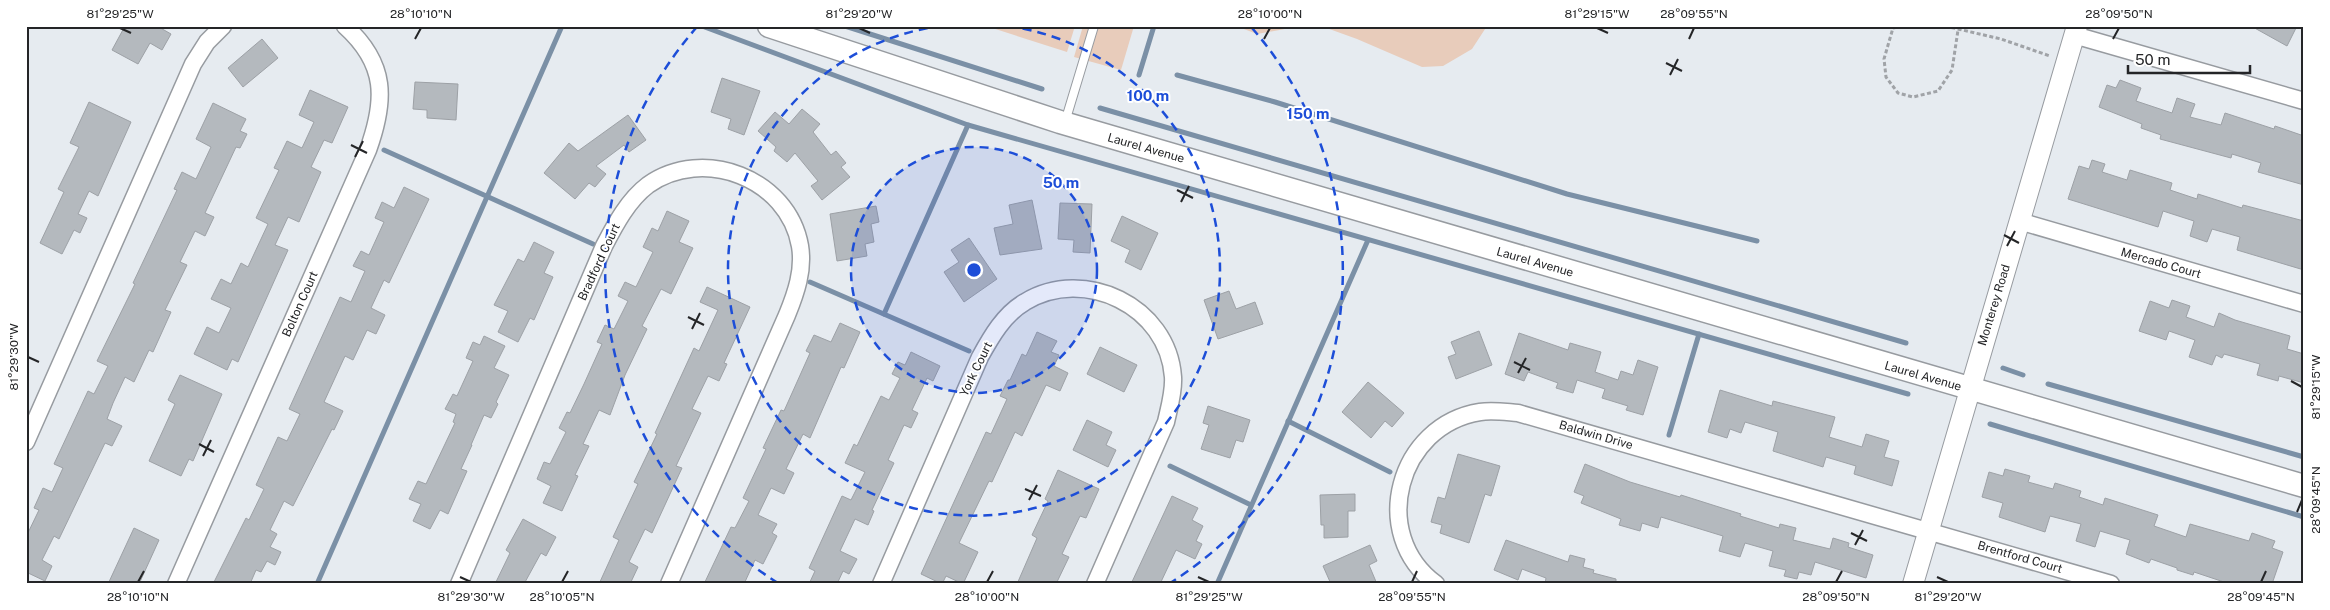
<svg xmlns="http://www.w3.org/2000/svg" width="2330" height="610" font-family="'Public Sans',sans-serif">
  <rect width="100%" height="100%" fill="#e6ebf0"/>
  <g fill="#e8ccbb">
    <path d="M986,26H1075L1067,52Z"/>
    <path d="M1083,26H1134L1121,70L1074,57Z"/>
    <path d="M1236,26H1301L1257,34Z"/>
    <path d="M1321,26H1487L1472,49L1443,66L1422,67L1357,39Z"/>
  </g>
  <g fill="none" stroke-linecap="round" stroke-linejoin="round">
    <g stroke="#7b90a6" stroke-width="5">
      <path d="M702,26L968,125L1908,394"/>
      <path d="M845,26L1042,89"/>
      <path d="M1139,75L1154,26"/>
      <path d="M1177,75L1275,102L1567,194L1757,241"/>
      <path d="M1100,108L1906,343"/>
      <path d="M384,150L593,244"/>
      <path d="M810,282L969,351"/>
      <path d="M884,314L968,125"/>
      <path d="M2003,368L2023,375"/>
      <path d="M2048,384L2304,457"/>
      <path d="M1288,421L1390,472"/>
      <path d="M1990,424L2304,517"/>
      <path d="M1669,435L1699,334"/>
      <path d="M1170,466L1251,505"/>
      <path d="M317,584L562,26"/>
      <path d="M1217,584L1368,240"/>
    </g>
  </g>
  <g fill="#b4b9be" stroke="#9da1a6">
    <path d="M125,26H157L171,34L162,50L150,43L138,64L112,50Z"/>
    <path d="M2251,26H2297L2287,46Z"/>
    <path d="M262,39L278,58L243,87L228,68Z"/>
    <path d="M722,78L760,91L744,135L728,129L731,119L711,112Z"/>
    <path d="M2120,80L2141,88L2136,101L2172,113L2177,98L2195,104L2190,117L2221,125L2225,113L2274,129L2275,126L2304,136V185L2258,172L2261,163L2232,154L2231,158L2160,139L2161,135L2141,128L2142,124L2099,107L2107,85L2116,88Z"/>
    <path d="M415,82L458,84L456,120L427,118V110L413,109Z"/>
    <path d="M310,90L348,107L332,143L324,140L311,167L321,172L299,222L288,217L275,245L288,250L238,362L232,359L227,370L194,354L207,327L219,333L231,308L211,299L221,279L231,284L241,263L248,267L268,224L256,218L279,170L274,168L287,141L302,148L314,122L299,115Z"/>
    <path d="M89,102L131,122L98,196L89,191L78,214L87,218L80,233L74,230L62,254L40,243L64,192L58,189L79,147L70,143Z"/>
    <path d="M213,103L246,119L240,131L247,134L240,148L236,147L205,213L214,217L205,236L195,231L180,262L187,265L165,310L171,312L153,352L149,350L134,382L125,377L113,403L107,419L122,426L112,446L105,443L59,539L54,536L42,560L52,566L45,581L26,572V537L39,510L34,508L43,488L52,492L63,468L54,464L88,391L94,394L108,366L97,361L135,284L133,283L177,190L174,189L182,172L196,179L211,147L196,139Z"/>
    <path d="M802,109L820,124L813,132L831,155L836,151L846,163L841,167L850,177L822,200L811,186L818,181L795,153L787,162L774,151L776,147L758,131L775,112L789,124Z"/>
    <path d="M628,115L646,140L629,152L624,145L596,166L606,174L595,187L589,183L575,199L544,173L569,143L578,151Z"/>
    <path d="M2092,160L2105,164L2102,172L2127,180L2130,170L2172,183L2170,190L2197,199L2198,194L2242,208L2243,205L2304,221V270L2237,250L2240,237L2212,229L2207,242L2190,236L2194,221L2163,211L2158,227L2068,199L2079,166L2089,169Z"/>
    <path d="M404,187L429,199L389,283L384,280L371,308L385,315L376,334L367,330L353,360L345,356L324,402L343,411L334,430L332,429L293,506L284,501L270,530L277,534L270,547L281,552L275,565L267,561L261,572L256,570L250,584H213L246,518L249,520L264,489L256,485L278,437L287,441L300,414L289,409L340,297L351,302L365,271L353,266L361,251L369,255L384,222L375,218L382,202L394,208Z"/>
    <path d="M1032,200L1042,249L1000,255L994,228L1013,224L1009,205Z"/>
    <path d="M1060,203L1092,204L1090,253L1073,252L1074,240L1058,239Z"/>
    <path d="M876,206L879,222L871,224L874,242L865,244L867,256L837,261L830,214Z"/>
    <path d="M667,211L689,221L679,242L693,248L671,294L661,289L642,326L647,329L625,375L610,415L599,410L583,444L589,446L575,475L578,476L562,511L543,503L551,486L537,479L544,462L550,464L566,432L559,428L567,412L570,413L584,384L602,344L597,342L605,325L614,329L628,301L618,296L625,282L636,287L653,252L643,247L652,228L658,231Z"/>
    <path d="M1122,216L1158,233L1141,270L1125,262L1130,250L1111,241Z"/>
    <path d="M969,238L997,279L964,302L944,272L959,262L951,250Z"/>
    <path d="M534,242L554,252L544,273L553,277L534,320L530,318L518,342L498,332L508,311L494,305L518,259L524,262Z"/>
    <path d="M707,287L750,307L724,363L727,364L719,381L708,376L692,409L701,413L676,466L682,468L652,533L645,529L629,562L638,567L630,584H599L619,540L613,537L638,484L634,482L657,434L655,433L694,348L699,351L718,310L700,302Z"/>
    <path d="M1229,291L1236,309L1255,302L1263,324L1218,339L1204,300Z"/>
    <path d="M2172,300L2190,306L2186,317L2214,327L2219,313L2235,320L2290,336L2287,349L2304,354V383L2279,376L2278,381L2257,375L2260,364L2224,354L2222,358L2216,355L2212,365L2189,357L2195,340L2169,331L2166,340L2139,331L2150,301L2169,308Z"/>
    <path d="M840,323L860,332L844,368L841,367L810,438L803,434L786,469L794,473L784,494L771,488L758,515L777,524L772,533L777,536L763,564L755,560L744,584H704L731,527L735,528L749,501L743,498L766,449L763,448L781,410L784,411L810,353L806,351L814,335L831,342Z"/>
    <path d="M1479,331L1492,365L1456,379L1448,357L1456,354L1451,342Z"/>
    <path d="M1037,332L1057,341L1051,352L1059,355L1054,366L1068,373L1060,391L1046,385L1022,436L1015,432L992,482L989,481L959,543L978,552L963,584L946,576L942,584L921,574L986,432L991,434L1007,399L1000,396L1008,380H1010L1022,354L1026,356Z"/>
    <path d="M1519,333L1568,350L1570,343L1601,352L1595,372L1618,380L1621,371L1633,375L1638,360L1658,367L1643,415L1626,410L1628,406L1602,398L1605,389L1577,380L1573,393L1556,388L1558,383L1528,372L1524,381L1505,374Z"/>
    <path d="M484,336L505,346L494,368L509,375L496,402L498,404L491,418L484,415L471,445H472L461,469L467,471L448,514L440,510L430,529L413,521L421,504L409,499L418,481L426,484L455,423L453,422L456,414L445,409L453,394L457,396L473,361L466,358L473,342L480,345Z"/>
    <path d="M1100,347L1137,365L1124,392L1087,374Z"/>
    <path d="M911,352L940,366L933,381L927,378L912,410L918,413L911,428L904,425L888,460L894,463L872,510L874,511L868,525L855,519L840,551L857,559L849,574L843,571L837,584H809L815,571L809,568L842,496L851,500L865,472L845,463L854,444L857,446L881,396L889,400L900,378L892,374L898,362L905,365Z"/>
    <path d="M180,375L222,394L193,461L189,459L181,476L149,461L175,404L168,400Z"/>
    <path d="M1368,382L1404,413L1392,427L1385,421L1371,438L1342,412Z"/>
    <path d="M1720,390L1772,406L1773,401L1835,417L1829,437L1862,447L1866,434L1889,441L1884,457L1899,461L1892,486L1854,474L1856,466L1826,457L1823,467L1773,451L1778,432L1745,422L1741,433L1730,429L1727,438L1708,432Z"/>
    <path d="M1208,406L1250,420L1243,442L1236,440L1230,458L1201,449L1209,425L1203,423Z"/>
    <path d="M1087,420L1112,432L1106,445L1116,450L1108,467L1073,450Z"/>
    <path d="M1458,454L1500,466L1491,496L1485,494L1469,543L1440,533L1442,525L1431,522L1438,497L1445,499Z"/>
    <path d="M1585,464L1630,482L1680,497L1681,495L1741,514L1740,516L1779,528L1780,524L1796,528L1793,540L1830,549L1833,538L1849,543L1848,547L1873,555L1866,578L1815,562L1811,575L1799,572L1797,579L1784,576L1786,570L1769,566L1773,551L1745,543L1740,557L1719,551L1723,536L1661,517L1658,528L1642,523L1640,531L1619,525L1621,519L1581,503L1584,496L1574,492Z"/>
    <path d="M2005,469L2030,476L2028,482L2053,489L2055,483L2081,491L2079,497L2103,505L2105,498L2158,515L2154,526L2186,537L2190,524L2249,541L2252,533L2275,541L2272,548L2283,552L2272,584H2230L2194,572L2193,575L2177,570V568L2151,559L2149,563L2126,554L2130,540L2100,531L2095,547L2076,541L2081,524L2050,516L2045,532L1999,517L2003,503L1982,497L1989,472L2003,476Z"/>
    <path d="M1058,470L1099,489L1086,518L1080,516L1062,554L1069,557L1056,584H1017L1037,538L1032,535L1048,501L1045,499Z"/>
    <path d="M1355,494V511H1348V537L1324,538V525H1321L1320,495Z"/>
    <path d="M1172,496L1198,508L1192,520L1203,526L1196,541L1202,544L1195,559L1176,550L1160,584H1131Z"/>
    <path d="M523,519L556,537L546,556L541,553L524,584H495L510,553L506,550Z"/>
    <path d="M134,528L159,540L139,584H108Z"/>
    <path d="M1506,540L1568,562L1570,555L1585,559L1583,567L1594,570L1593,573L1616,579V584H1545L1546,578L1522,569L1518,580L1494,570Z"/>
    <path d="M1370,545L1377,561L1369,565L1377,584H1331L1323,566Z"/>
  </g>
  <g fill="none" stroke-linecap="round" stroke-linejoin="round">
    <g stroke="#979ba0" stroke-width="10">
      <path id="service" d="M1065,122L1094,26"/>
    </g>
    <g stroke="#979ba0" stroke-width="19">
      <g id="minor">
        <path d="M2074,35L2304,101"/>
        <path d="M2019,221L2304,304"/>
        <path d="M26,442L193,64L207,42L223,26"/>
        <path d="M176,584L368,150C386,100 387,64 345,26"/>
        <path d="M459,584L604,246C615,225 628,200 648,185C703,146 788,178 800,246C804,270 796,293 787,315L669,584"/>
        <path d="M881,584L980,357C991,337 1004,314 1025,302C1084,266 1168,306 1173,377C1174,392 1169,408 1166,422L1095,584"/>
        <path d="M1436,584C1368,534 1398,425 1480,412C1492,410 1505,412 1518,413L2111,584"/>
      </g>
    </g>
    <g stroke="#979ba0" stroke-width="22">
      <path id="tertiary" d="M1913,584L2077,26"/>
    </g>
    <g stroke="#979ba0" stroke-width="25">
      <path id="secondary" d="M769,26L1060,122L2304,486"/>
    </g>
    <g stroke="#a0a3a7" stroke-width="3" stroke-dasharray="4 2.5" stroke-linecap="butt">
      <path d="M1903,26L1893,28L1884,59L1886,77L1898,93L1913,97L1938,91L1952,70L1958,30"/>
      <path d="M1945,26L2001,39L2050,56"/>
    </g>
    <use href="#service" stroke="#fff" stroke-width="8"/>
    <use href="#minor" stroke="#fff" stroke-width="16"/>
    <use href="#tertiary" stroke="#fff" stroke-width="20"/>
    <use href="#secondary" stroke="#fff" stroke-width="22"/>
  </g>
  <path fill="none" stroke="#242527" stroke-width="2" d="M120,28L131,33M859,28L870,33M1597,28L1608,33M415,39L421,28M1264,39L1270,28M1689,39L1694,28M2113,39L2119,28M1666,63L1682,71M1670,75L1678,59M351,145L367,153M355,157L363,141M1177,190L1193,198M1181,202L1189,186M2004,235L2019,243M2007,246L2015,231M688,317L704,325M692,329L700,313M28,357L39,362M1514,362L1530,370M1518,373L1526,358M2291,381L2302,387M199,444L214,452M203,456L211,440M1025,489L1041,496M1029,500L1037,485M2297,512L2302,500M1851,533L1867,541M1855,545L1863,530M460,577L471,582M1198,577L1209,582M1937,577L1948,582M138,582L144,571M562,582L568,571M987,582L993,571M1412,582L1417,571M1836,582L1842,571M2261,582L2266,571"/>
  <circle cx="974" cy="270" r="123" fill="#1d4ed8" fill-opacity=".12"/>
  <g fill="none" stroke="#1d4ed8" stroke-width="2.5" stroke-dasharray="9 6">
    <circle cx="974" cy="270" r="123"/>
    <path d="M1008 26A246 246 0 1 1 940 26"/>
    <path d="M778 583A369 369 0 0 1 696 28M1252 28A369 369 0 0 1 1170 583"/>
  </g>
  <g text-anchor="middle" stroke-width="4" stroke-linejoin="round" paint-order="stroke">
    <g font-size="12" fill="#242527" stroke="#fff">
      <text transform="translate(1146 148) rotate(16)" y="4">Laurel Avenue</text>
      <text transform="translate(599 262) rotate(-65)" y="4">Bradford Court</text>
      <text transform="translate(1535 262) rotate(16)" y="4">Laurel Avenue</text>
      <text transform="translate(2161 263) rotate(16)" y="4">Mercado Court</text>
      <text transform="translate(300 304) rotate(-66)" y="4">Bolton Court</text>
      <text transform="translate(1994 305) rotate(-73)" y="4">Monterey Road</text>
      <text transform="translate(976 369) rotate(-64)" y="4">York Court</text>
      <text transform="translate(1923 376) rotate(16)" y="4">Laurel Avenue</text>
      <text transform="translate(1596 435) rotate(16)" y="4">Baldwin Drive</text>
      <text transform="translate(2020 557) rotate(16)" y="4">Brentford Court</text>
    </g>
  </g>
  <circle cx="974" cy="270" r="8" fill="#1d4ed8" stroke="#fff" stroke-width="2.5"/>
  <g font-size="15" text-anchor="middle" font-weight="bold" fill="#1d4ed8" stroke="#fff" stroke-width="4" stroke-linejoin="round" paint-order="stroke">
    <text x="1148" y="101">100 m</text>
    <text x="1308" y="119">150 m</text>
    <text x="1061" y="188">50 m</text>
  </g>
  <rect width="2330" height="610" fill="none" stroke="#ffffff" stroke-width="55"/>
  <path d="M2128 65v8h122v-8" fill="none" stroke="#242527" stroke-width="2.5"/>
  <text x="2135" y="65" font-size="15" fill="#242527" stroke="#ffffff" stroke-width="4" paint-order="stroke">50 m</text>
  <rect x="28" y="28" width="2274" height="554" fill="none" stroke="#242527" stroke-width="2"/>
  <g font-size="12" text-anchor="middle" fill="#242527">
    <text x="120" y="18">81°29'25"W</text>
    <text x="421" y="18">28°10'10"N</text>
    <text x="859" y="18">81°29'20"W</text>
    <text x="1270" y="18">28°10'00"N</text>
    <text x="1597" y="18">81°29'15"W</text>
    <text x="1694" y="18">28°09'55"N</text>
    <text x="2119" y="18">28°09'50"N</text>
    <text transform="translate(14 357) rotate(-90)" y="4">81°29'30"W</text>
    <text transform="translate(2316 387) rotate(-90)" y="4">81°29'15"W</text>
    <text transform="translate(2316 500) rotate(-90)" y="4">28°09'45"N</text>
    <text x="138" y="601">28°10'10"N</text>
    <text x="471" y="601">81°29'30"W</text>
    <text x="562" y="601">28°10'05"N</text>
    <text x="987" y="601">28°10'00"N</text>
    <text x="1209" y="601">81°29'25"W</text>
    <text x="1412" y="601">28°09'55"N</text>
    <text x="1836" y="601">28°09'50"N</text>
    <text x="1948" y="601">81°29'20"W</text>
    <text x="2261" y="601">28°09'45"N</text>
  </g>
</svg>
